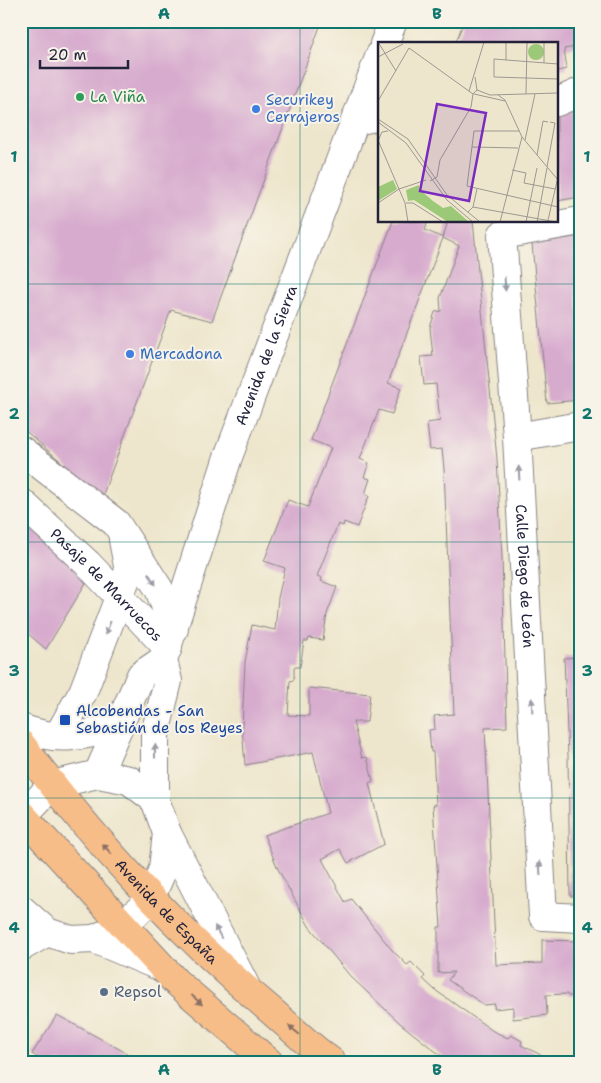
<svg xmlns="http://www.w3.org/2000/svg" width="601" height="1083" font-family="'Shantell Sans',sans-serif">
  <rect width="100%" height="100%" fill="#f7f3e8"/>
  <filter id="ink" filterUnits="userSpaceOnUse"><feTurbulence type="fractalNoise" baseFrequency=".02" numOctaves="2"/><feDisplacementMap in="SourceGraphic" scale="10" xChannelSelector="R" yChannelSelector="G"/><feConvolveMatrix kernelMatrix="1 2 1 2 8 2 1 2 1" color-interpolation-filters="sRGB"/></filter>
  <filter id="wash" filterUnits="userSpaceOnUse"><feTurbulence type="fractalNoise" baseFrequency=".0096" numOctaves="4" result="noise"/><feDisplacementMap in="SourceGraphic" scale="20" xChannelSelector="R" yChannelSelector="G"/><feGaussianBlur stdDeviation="1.12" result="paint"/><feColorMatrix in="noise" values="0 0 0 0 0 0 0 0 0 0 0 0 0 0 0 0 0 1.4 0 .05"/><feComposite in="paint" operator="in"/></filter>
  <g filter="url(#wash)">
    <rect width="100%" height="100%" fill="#eee6cc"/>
    <g id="blocks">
      <g fill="#d7abce">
        <path d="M21,21H322L212,321L171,310L102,497L21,427Z"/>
        <path d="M464,21H580V46L564,49L567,69L557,71V44H455Z"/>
        <path d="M580,109V197L557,201V113Z"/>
        <path d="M393,221H428L425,230L443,238L447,224L441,221H473L497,459L502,557L507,727L485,728L496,965L542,963V940L580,941V996H568L567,994L546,995L547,1015L513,1019V1007L494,1009L495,1004L484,1005L448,980L454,972L438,973V927H441L433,805H436L433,752H431L429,730L435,729L434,716L454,714L444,469L442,449L430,450L427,423L440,421L436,384L424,385L421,357L433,356L430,328L435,312L441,311L440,298L459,246L443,238L388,383L401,388L392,414L379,410L360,459L369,463L364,477L370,479L365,494L369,496L357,527L344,522L343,526L338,524L317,576L322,578L321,581L337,587L327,614L323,640L309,638L308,641H304L300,667H294V680L290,681L288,715L309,716V688L370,694L367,722H353L362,758L367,757L373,781L369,783L384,844L348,863L340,849L322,859L345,902L351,899L392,950L407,965L411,962L425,976L423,979L435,990L493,1031L508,1038L511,1035L522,1041L521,1045L555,1062H449L401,1024L350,976L309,926L278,869L264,835L328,813L313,752L245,765L242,727L245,662L252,625L275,630L278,598L285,568L264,561L288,500L308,507L331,448L311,440Z"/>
        <path d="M580,236V286H575L580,325V400L547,403L532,244Z"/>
        <path d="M21,510L90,576L46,649L21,628Z"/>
        <path d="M580,657V896H570L568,756L564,658Z"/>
        <path d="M57,1015L143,1062H45L32,1054Z"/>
      </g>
    </g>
  </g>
  <g filter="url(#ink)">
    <use href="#blocks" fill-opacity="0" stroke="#888484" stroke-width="1"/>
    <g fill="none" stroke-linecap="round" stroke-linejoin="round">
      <g stroke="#888484" stroke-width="30">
        <g id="minor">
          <path d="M384,44L393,21"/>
          <path d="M557,102L580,92"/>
          <path d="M355,121L380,116"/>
          <path id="s1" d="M580,221L502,235L517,437L543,916L580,918"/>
          <path d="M517,437L580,426"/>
          <path d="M21,450L116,523L159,589L174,629"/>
          <path id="s2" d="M21,502L88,564L168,648"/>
          <path d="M21,728C56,742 85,737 120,725"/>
          <path d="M58,736L83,692L129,571L123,540"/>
          <path d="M98,774L141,675L163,660"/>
          <path id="s3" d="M155,800V734L168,681L163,660L228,457L380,55"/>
          <path d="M21,818L52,785L98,774L129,780L155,800L167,833L163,869L150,899L123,926L94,939"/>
          <path d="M167,833L246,987"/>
          <path d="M21,909L47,932L71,940L94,939L161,967"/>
          <path d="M21,947L47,932"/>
        </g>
      </g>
      <g stroke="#888484" stroke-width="30">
        <g id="major">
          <path id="s4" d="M21,744C94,841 176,930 268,1008C289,1026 309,1046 332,1062"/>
          <path d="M21,814L175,981L269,1062"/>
        </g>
      </g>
      <use href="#minor" stroke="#fff" stroke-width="28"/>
      <use href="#major" stroke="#f7bd88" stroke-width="28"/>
    </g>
    <defs><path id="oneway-solid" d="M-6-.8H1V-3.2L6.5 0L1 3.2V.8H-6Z" transform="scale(1.25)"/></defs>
    <g fill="#9c9ca7">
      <use href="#oneway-solid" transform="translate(505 284) rotate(86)"/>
      <use href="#oneway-solid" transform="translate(519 473) rotate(-93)"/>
      <use href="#oneway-solid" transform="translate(152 579) rotate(57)"/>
      <use href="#oneway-solid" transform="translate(108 628) rotate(111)"/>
      <use href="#oneway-solid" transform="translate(532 705) rotate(-93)"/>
      <use href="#oneway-solid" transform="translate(155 751) rotate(-90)"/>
      <use href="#oneway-solid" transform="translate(540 868) rotate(-93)"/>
      <use href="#oneway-solid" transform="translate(218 932) rotate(-118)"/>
    </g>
    <g fill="#8c7062">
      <use href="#oneway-solid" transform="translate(107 849) rotate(-131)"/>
      <use href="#oneway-solid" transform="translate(197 1000) rotate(42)"/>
      <use href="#oneway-solid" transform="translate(294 1030) rotate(-140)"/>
    </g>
  </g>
  <path fill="none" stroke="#0f766e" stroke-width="1" stroke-opacity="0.55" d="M300,21V1062M21,284H580M21,542H580M21,798H580"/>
  <circle fill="#2e9e5b" stroke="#f7f3e8" stroke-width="2" cx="80" cy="97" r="5"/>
  <g fill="#3f7fe0" stroke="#f7f3e8" stroke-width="2">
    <circle cx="256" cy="109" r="5"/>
    <circle cx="130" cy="354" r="5"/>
  </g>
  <rect fill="#1a4fb4" stroke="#f7f3e8" stroke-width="2" x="59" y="714" width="12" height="12" rx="2.5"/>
  <circle fill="#5c6f8a" stroke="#f7f3e8" stroke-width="2" cx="104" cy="992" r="5"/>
  <g text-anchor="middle" stroke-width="4" stroke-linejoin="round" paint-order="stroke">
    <g font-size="15" fill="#27864d" stroke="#f7f3e8" text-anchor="start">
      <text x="90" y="102">La Viña</text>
    </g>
    <g font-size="15" fill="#366cbe" stroke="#f7f3e8" text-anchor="start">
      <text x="266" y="105">Securikey<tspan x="266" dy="17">Cerrajeros</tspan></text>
      <text x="140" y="359">Mercadona</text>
    </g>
    <g font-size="15" fill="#22223b" stroke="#f7f3e8">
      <text dy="5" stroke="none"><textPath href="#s3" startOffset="464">Avenida de la Sierra</textPath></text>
      <text dy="5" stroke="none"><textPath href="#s1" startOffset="421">Calle Diego de León</textPath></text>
      <text dy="5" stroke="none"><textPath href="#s2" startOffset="119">Pasaje de Marruecos</textPath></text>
      <text dy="5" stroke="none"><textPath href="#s4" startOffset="222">Avenida de España</textPath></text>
    </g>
    <g font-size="15" fill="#164399" stroke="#f7f3e8" text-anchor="start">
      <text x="76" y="716">Alcobendas - San<tspan x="76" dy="17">Sebastián de los Reyes</tspan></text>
    </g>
    <g font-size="15" fill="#4e5e75" stroke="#f7f3e8" text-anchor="start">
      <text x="114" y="997">Repsol</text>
    </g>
  </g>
  <g transform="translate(378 42)">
    <rect width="180" height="180" fill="#eee6cc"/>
    <path d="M150 10a8 8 0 1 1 16 0a8 8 0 1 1-16 0ZM15,138L19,147L0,159V145ZM41,143V147L55,159L65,166L73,164L91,180H70L36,158L30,159L28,148Z" fill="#9cc977"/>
    <path fill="none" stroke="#9c9892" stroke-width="1" d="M0,0L18,29M31,6L95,52L99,48L97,35M0,15L25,2M128,18V0M166,21V0M180,22L116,17V35L180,37M99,48L112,53L180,51M91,49L106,0M96,52L127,59M148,52L149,0M120,53L127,58L144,95L180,138M0,59L31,6M0,77L30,97L69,153L102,180M0,80L28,101L69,158L95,180M141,89H96L89,144L180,165M0,98L27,161L30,180M147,98L157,52M0,99L4,90L10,89M94,105L140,106M159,113L165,79L170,80M169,125L177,81L172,80M134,128L148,131L146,141L177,147M52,139L59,135L62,118L93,65L95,52M0,161L21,147L48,138M28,161H35L65,180M95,165L178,180M90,170L95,165L99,147M170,178L180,135M122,180L144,95M148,180L159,126M159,180L169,126"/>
    <path fill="#7b2cbf" fill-opacity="0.15" stroke="#7b2cbf" stroke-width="2.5" d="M59,62L108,71L91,159L42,149Z"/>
    <rect width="180" height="180" fill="none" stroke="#22223b" stroke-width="2.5"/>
  </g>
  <rect width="601" height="1083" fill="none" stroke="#f7f3e8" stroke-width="55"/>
  <path d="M40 60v8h88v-8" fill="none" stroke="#22223b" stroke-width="2.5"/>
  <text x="48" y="60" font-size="15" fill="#22223b" stroke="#f7f3e8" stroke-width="4" paint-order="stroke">20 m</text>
  <rect x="28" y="28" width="546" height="1028" fill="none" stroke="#0f766e" stroke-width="2"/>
  <g font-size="16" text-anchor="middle" font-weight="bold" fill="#0f766e">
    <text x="164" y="19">A</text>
    <text x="437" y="19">B</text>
    <text x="14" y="162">1</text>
    <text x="587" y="162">1</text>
    <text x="14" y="419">2</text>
    <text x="587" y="419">2</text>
    <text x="14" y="676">3</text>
    <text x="587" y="676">3</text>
    <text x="14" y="933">4</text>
    <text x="587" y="933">4</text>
    <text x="164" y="1075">A</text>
    <text x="437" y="1075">B</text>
  </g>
</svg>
